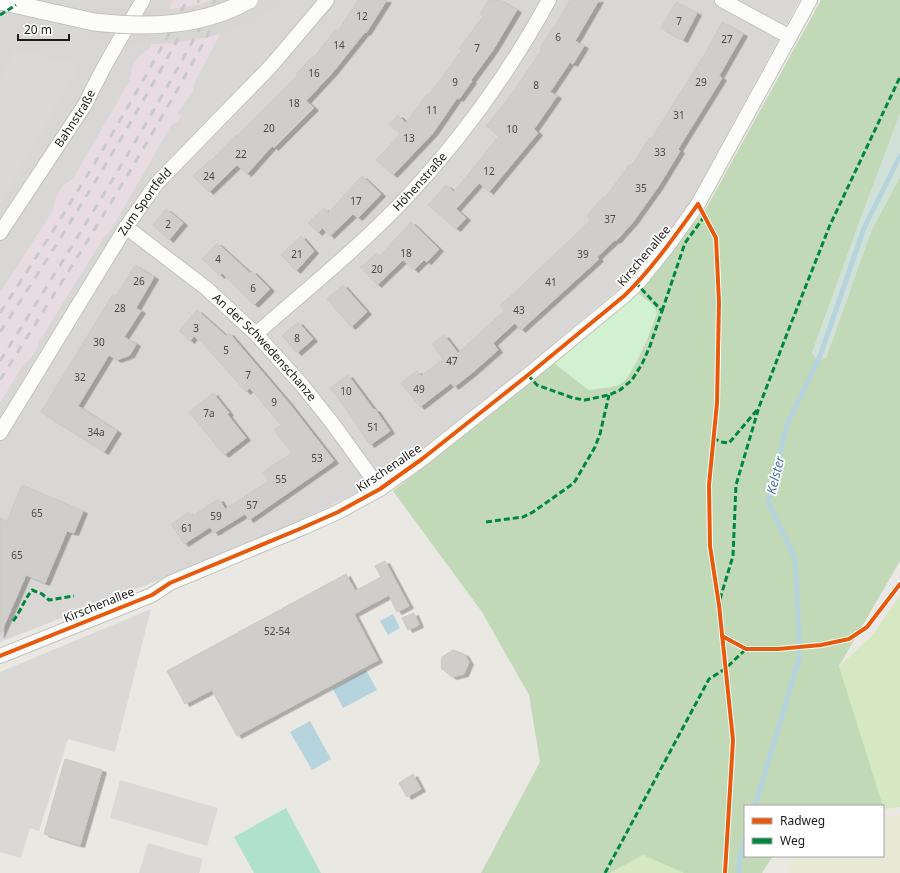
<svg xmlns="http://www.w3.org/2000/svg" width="900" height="873" font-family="'Noto Sans',sans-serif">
  <defs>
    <filter id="shadow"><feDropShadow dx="4.5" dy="2.5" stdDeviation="0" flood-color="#0004"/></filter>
  </defs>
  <rect width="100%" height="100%" fill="#eae8e3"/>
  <g fill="#d9d7d5">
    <path d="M0,0H174L149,49L138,57L132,68L130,81L73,179L62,187L56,198L53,211L0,293Z"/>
    <path d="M238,0H800L691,201L632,278L524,368L418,452L372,485L300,521L172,575L0,642V402L25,362L30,359L37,347L39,341L105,235L109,233L171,125L177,122L181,116L177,113L192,93L194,83Z"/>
  </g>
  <path fill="#e8dce2" d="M174,0H238L194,83L192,93L177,113L181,116L177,122L171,125L109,233L105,235L39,341L37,347L30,359L25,362L0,402V293L53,211L56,198L62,187L73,179L130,81L132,68L138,57L149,49Z"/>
  <path fill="#e9ead6" d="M900,815V873H788L791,856H883V817Z"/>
  <g fill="#d5e8c1">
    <path d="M900,596V807L884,809L839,666L871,637Z"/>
    <path d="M643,855L684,873H610Z"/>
  </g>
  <path fill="#c2d9b8" d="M821,0H900V114L858,226L812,353L826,358L871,231L900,177V561L839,666L883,806H745V856H773L762,873H684L643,855L610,873H481L540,762L529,695L482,612L393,491L554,363L589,390C597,388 614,388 620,384C637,374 648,325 654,306L639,294L707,207Z"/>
  <path fill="#d1e1d7" d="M900,114V177L871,231L826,358L818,361L812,353L858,226Z"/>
  <path fill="#d1f1d1" d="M639,294L654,306L657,313L647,340L636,363L626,379L619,385L589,390L554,363Z"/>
  <path fill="#afe1ce" d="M286,808L321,873H254L234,837Z"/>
  <g fill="#dad9d7">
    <path d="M16,49L80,65L0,205V77Z"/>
    <path d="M151,609L115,752L68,739L39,831L30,828L21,858L0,852V672Z"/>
    <path d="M120,780L218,808L207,846L110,818Z"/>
    <path d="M148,843L203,859L199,873H139Z"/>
  </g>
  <g fill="#b6d4dd">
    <path d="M393,614L400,628L388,635L380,621Z"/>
    <path d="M366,670L377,690L343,708L333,689Z"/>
    <path d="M310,721L331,759L312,770L290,732Z"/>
  </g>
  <path fill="#d7d6d4" d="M213,0H284L271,10L246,24L213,36L182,42L158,44H134L113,43L88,39L99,6L129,9H173L201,4Z"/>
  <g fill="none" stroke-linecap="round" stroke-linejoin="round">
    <g stroke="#b6d4dd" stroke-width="5">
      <path d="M755,806L799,659V635L795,558L768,502L787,425L820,356L864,228L900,156"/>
      <path d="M739,873L740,857L745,840"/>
    </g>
  </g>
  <g fill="#d0ceca" stroke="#cdc9c5" filter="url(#shadow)">
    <path d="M358,0H387L366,33L365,32L333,72L306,101L314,108L274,148L272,146L247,174L237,165L209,192L193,176L210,160L211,161L236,135L237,136L298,75L296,74L313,56L314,57L336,29L338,31Z"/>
    <path d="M489,0H500L517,10L493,50L471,80L472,81L459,99L457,98L433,133L393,175L376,160L400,134L389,124L398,115L406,123L427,94L429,95L462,50L459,49L483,16L480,14Z"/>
    <path d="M570,0H599L575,41L584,46L573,64L570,62L550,92L557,96L534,129L538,133L489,192L479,183L456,209L466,218L456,229L428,205L446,185L454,192L499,136L486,126L508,99L542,50L540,48L553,27L554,28Z"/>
    <path d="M676,2L697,13L683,40L661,28Z"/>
    <path d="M722,22L743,34L719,76L722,78L678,149L680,151L658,187L633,222L616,241L615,240L597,257L599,259L521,330L515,323L493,343L498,350L473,372L454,387L451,383L420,407L401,383L417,371L421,376L443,359L432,344L444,335L458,353L504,311L500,306L591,220L587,216L603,197L605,198L629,165L631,166L650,137L652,138L706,52Z"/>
    <path d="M362,176L381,194L358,218L353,214L330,236L322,228L318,233L308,223L324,208L328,213Z"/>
    <path d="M166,209L183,223L169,240L153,225Z"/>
    <path d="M411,222L439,249L427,262L424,260L414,270L403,260L377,285L360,267L364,265L377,253L380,256Z"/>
    <path d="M301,236L314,251L296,271L281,255Z"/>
    <path d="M217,243L250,273L252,271L270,289L254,305L222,273L220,276L202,259Z"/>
    <path d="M135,265L154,277L136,308L141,311L124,337L136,344L130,355L117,360L109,355L78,406L117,431L104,452L41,412L113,294L116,296Z"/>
    <path d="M343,285L367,312L351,327L327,299Z"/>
    <path d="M197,310L226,336L229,333L288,402L334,461L249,520L245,514L214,533L210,527L184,544L171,524L189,512L192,516L219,499L225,509L269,481L263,472L292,453L274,430L281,425L250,388L246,392L200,340L199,341L194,336L190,341L179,331Z"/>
    <path d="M298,322L313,339L297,353L282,336Z"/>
    <path d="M348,375L374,410L375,409L390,431L370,445L344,406L330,388Z"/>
    <path d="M213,393L229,413L227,414L246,438L224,455L189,412Z"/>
    <path d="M22,485L83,511L74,533L67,531L45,583L26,575L0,635V518L7,521Z"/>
    <path d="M385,561L409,606L397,612L389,595L354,614L378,660L237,736L212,690L185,704L167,671L346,574L355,591L381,577L375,566Z"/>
    <path d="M414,613L419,625L408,630L402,618Z"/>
    <path d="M453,650L464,654L469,662L464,674L452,677L441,668L442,657Z"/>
    <path d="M65,759L102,770L80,845L44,834Z"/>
    <path d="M413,774L421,789L407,797L399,783Z"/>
  </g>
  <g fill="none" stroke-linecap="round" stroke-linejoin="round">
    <g stroke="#c2c2bf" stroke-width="16">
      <g id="minor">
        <path d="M722,0L790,37"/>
        <path id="s1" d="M126,227L206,288L256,334L302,385L333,424L380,489"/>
        <path id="s2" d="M0,233L86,103C102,67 123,34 143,0"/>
        <path id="s3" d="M256,334C306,290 357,249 403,201C460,141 509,73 549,0"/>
        <path id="s4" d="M0,433L126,227L157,183L271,66L327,0"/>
        <path d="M0,656L152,595L170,583L302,528L338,512L380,489L422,459L528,375L624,296L637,284L667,247L698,204L810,0"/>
      </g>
    </g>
    <g stroke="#c2c2bf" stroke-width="19">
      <path id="tertiary" d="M0,1L94,22"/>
    </g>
    <use href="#minor" stroke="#fcfcfb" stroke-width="14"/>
    <use href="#tertiary" stroke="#fcfcfb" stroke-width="17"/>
    <g stroke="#c9c9c8" stroke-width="3" stroke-dasharray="8 8" stroke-linecap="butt">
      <path d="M0,313C67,211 130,108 187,0"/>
      <path d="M0,332C71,224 138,114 199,0"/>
      <path d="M0,361C75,242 149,124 215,0"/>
      <path d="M0,380C79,255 158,131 226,0"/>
    </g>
    <g stroke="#c2c2bf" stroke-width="19" stroke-linecap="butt">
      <path id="tertiary-bridge" d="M94,22C147,28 201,27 249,0"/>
    </g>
    <use href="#tertiary-bridge" stroke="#fcfcfb" stroke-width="17"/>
    <g stroke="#00873e" stroke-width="3" stroke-dasharray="6 3" stroke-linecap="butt">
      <path d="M0,15L16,5"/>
      <path d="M662,311L685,243L704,217"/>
      <path d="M528,375L537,385L573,398L585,400L609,395L620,390L632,380L642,364L650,346L662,311L637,284"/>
      <path d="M713,438L721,442L729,443L757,410"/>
      <path d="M486,522L523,517L533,512L574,483L595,447L600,434L609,395"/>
      <path d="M720,599L733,556L736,485L759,407L790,326L830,225L900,77"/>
      <path d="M13,621C21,611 24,600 32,590L42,594L49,600L74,596"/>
      <path d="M605,873L709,679L725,669L746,649"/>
    </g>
    <g stroke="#fff" stroke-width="6">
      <g id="cycleway">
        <path d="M698,204L716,238L719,302L717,403L709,485L710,546L719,605L733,740L725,873"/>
        <path d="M722,636L746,649H778L821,645L849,639L867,627L900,584"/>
        <path d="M0,656L152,595L170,583L302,528L338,512L380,489L422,459L528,375L624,296C652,269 675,236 698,204"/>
      </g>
    </g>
    <use href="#cycleway" stroke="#e8590c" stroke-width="4"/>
  </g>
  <g text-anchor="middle" stroke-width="3.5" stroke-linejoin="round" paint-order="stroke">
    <g font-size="10" fill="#484847">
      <text x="362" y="20">12</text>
      <text x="679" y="25">7</text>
      <text x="558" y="41">6</text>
      <text x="727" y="43">27</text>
      <text x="339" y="49">14</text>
      <text x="477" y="52">7</text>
      <text x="314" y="77">16</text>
      <text x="455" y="86">9</text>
      <text x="701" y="86">29</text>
      <text x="536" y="89">8</text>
      <text x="294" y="107">18</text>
      <text x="432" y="114">11</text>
      <text x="679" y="119">31</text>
      <text x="269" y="132">20</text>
      <text x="512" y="133">10</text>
      <text x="409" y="142">13</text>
      <text x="660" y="156">33</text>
      <text x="241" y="158">22</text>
      <text x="489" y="175">12</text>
      <text x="209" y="180">24</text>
      <text x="641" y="192">35</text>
      <text x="356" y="205">17</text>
      <text x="610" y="223">37</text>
      <text x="168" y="228">2</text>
      <text x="406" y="257">18</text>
      <text x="297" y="258">21</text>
      <text x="583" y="258">39</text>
      <text x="218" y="263">4</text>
      <text x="377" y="273">20</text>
      <text x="139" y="285">26</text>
      <text x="551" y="286">41</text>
      <text x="253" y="292">6</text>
      <text x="120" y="312">28</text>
      <text x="519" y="314">43</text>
      <text x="196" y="332">3</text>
      <text x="297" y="342">8</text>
      <text x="99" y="346">30</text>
      <text x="226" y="354">5</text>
      <text x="452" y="365">47</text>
      <text x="248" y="379">7</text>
      <text x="80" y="381">32</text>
      <text x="419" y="393">49</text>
      <text x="346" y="395">10</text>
      <text x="274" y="406">9</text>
      <text x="209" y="417">7a</text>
      <text x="373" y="431">51</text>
      <text x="96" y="436">34a</text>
      <text x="317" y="462">53</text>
      <text x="281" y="483">55</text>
      <text x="252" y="509">57</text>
      <text x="37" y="517">65</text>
      <text x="216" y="520">59</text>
      <text x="187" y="532">61</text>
      <text x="17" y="559">65</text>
      <text x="277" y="635">52-54</text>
    </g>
    <g font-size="12" fill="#1b1b1b" stroke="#fff">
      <text dy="4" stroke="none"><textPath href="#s2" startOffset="137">Bahnstraße</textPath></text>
      <text dy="4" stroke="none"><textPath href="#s3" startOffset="224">Höhenstraße</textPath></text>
      <text dy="4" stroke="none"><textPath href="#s4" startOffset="273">Zum Sportfeld</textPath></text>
      <text transform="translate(644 256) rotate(-50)" y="4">Kirschenallee</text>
      <text dy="4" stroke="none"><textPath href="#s1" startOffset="184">An der Schwedenschanze</textPath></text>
      <text transform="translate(389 468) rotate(-34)" y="4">Kirschenallee</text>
      <text transform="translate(99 605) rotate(-22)" y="4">Kirschenallee</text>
    </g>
    <g font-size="13" font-style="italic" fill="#4974a9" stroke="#fff">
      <text transform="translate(775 475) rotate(-76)" y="5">Kelster</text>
    </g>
  </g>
  <rect x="744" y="805" width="140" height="52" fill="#ffffff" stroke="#a4a4a4"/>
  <rect x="752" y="818" width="20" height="6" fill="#e8590c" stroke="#a4a4a4"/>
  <text x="780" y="825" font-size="12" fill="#1b1b1b">Radweg</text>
  <rect x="752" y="838" width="20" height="6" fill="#00873e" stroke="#a4a4a4"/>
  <text x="780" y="845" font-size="12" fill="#1b1b1b">Weg</text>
  <path d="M18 34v6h51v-6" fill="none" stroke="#1b1b1b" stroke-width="2"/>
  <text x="24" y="34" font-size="12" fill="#1b1b1b" stroke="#ffffff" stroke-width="3" paint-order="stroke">20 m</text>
</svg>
